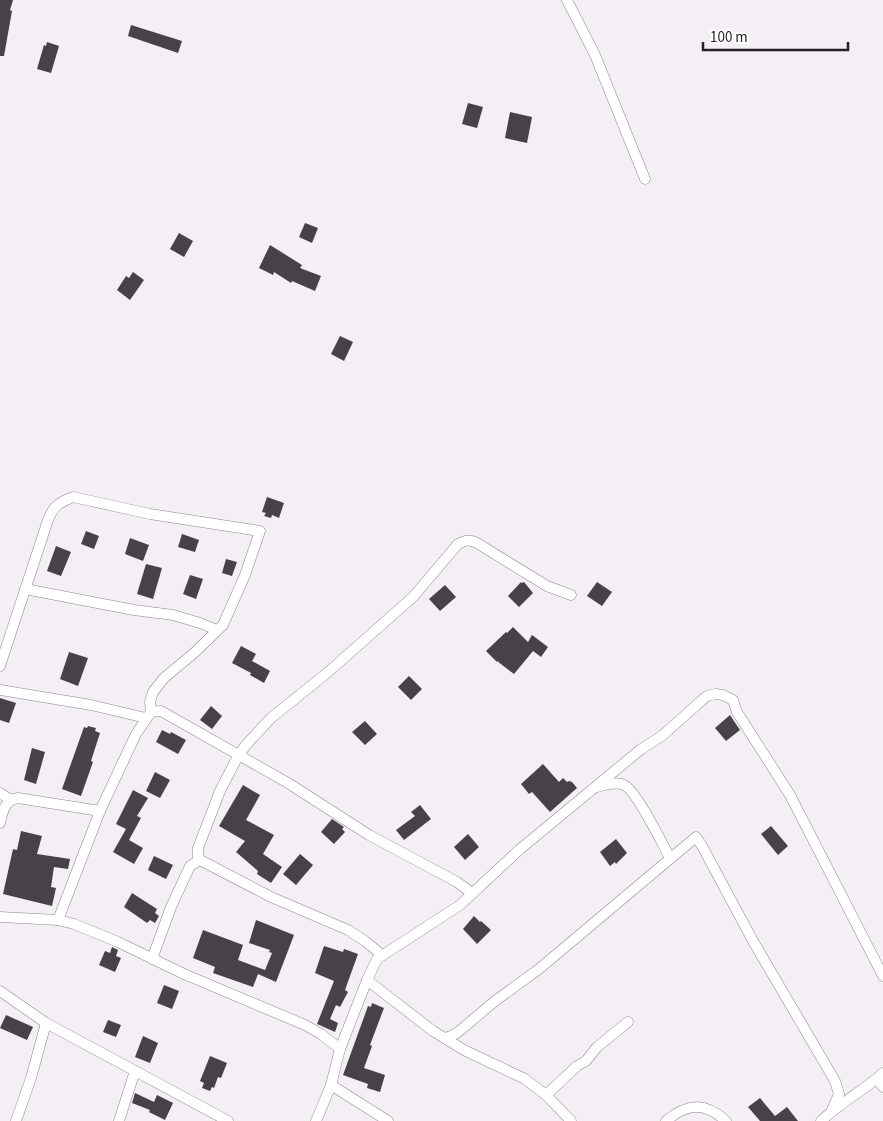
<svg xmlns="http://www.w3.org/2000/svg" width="883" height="1121" font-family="'Source Sans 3',sans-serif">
  <rect width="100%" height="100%" fill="#f4eef5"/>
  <g fill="#474248">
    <path d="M0,0H13L10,10L12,11L4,56H0Z"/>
    <path d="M131,25L182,41L178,53L128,36Z"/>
    <path d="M47,42L59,46L51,73L37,69L44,45L46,46Z"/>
    <path d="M468,103L483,107L477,128L462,124Z"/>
    <path d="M510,112L532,117L527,143L505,138Z"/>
    <path d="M305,223L318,228L312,243L299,237Z"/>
    <path d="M179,233L193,241L184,257L170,249Z"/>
    <path d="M270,245L302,265L300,268L321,276L315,291L292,281L291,283L274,272L273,275L259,268Z"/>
    <path d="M133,272L144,280L130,300L117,290L126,276L129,278Z"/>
    <path d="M340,336L353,342L344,361L331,354Z"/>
    <path d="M267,497L284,503L279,518L272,515L271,518L264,516L266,513L262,512Z"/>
    <path d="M86,531L99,536L94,549L81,544Z"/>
    <path d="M182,534L199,540L195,552L178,547Z"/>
    <path d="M130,538L149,545L143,561L125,554Z"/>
    <path d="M56,546L71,552L61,576L47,571Z"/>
    <path d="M226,559L237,562L232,576L222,573Z"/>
    <path d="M146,564L162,568L153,599L137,594Z"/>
    <path d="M190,575L203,579L196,599L183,594Z"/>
    <path d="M521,582L522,583L524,582L533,593L519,607L508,596Z"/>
    <path d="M597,582L612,592L602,606L587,596Z"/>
    <path d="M445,585L456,597L440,611L429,599Z"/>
    <path d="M513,627L528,642L532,635L548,647L541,657L533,651L514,674L497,661V662L486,651L506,632L507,633Z"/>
    <path d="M241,646L256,654L252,661L270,671L264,683L250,675L251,673L232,663Z"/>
    <path d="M69,652L88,658L78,686L60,679Z"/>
    <path d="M409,676L422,689L411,700L398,687Z"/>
    <path d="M0,698L16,703L9,723L0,720Z"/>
    <path d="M211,706L222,716L212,729L200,720Z"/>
    <path d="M730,715L740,730L726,741L715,728Z"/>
    <path d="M365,721L377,734L365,745L352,732Z"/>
    <path d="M88,726L96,728L95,731L100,733L91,761L93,762L81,796L62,789L84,727L87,728Z"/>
    <path d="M162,730L170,734L171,732L186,740L178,754L156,742Z"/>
    <path d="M32,748L45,752L36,784L24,780Z"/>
    <path d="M543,764L559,782L563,778L567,782L569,781L572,782L577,788L550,812L532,792L529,794L521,784Z"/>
    <path d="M155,772L170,780L160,798L146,791Z"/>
    <path d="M243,785L260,795L246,820L274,835L263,854L282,867L271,883L257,874L258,871L236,852L245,841L219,826Z"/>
    <path d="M133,790L148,798L137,816L141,818L129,840L143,848L134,864L113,852L126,829L116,824Z"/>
    <path d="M420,805L431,819L404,840L396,830L415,816L411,812Z"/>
    <path d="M332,819L344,827L342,829L345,832L334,844L321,832Z"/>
    <path d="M771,826L788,846L778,855L761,834Z"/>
    <path d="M21,831L42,836L37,854L70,859L68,869L54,867L51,887L56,888L52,906L3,894L13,849L17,850Z"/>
    <path d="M468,834L479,847L465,860L454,847Z"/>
    <path d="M616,839L627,853L616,864L615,862L610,866L600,852Z"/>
    <path d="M300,854L313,865L296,885L283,874Z"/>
    <path d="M154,856L173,865L166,879L148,870Z"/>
    <path d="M132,893L157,909L155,913L159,916L155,923L150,920L147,923L124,907Z"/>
    <path d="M474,916L480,922L481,921L491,930L477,944L463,929Z"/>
    <path d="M256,920L294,935L276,982L258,974L253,987L213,973L215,967L193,958L203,930L243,945L238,960L265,970L272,953L269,952L270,950L249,943Z"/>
    <path d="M324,946L343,952L344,949L358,954L345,990L348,992L340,1007L336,1005L330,1019L338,1023L335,1032L317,1024L334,981L315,973Z"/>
    <path d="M112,947L118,950L116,956L121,958L115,972L99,965L105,951L110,953Z"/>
    <path d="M164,985L179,991L172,1009L157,1003Z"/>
    <path d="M372,1003L384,1008L370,1045L372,1046L364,1068L385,1075L380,1092L367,1088L368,1084L343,1075L368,1006L371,1007Z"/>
    <path d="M6,1015L33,1027L27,1040L0,1028Z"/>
    <path d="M108,1020L121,1025L116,1037L103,1032Z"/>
    <path d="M143,1036L158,1043L150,1063L135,1057Z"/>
    <path d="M210,1056L227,1063L221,1078L218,1077L214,1088L212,1087L210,1091L202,1088L204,1083L200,1081Z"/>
    <path d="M135,1093L154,1102L157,1095L173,1103L165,1120L149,1112L150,1110L132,1103Z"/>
    <path d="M760,1098L775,1116L787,1107L798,1121H760L748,1107Z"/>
  </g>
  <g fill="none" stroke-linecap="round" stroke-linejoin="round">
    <g stroke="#8c878d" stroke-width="11">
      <g id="minor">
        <path d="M567,0L595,55L645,179"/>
        <path d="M25,589L134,610L173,615L200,623L217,630"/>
        <path d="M0,666L48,520C53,506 60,502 73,497L150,514L260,531L245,575L223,625L194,653L164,678L153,692L150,702L151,712"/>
        <path d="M0,690L91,705L146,718"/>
        <path d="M597,787C605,785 616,781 624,785C636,790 662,843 670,858"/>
        <path d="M0,793L11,800"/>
        <path d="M0,823C3,812 4,800 18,798L100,811"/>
        <path d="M0,917L58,920L74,924L118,942L184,974L305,1025L321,1034L340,1049"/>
        <path d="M58,920L100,811L136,734L151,712L161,711L288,783L369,835L457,882L472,893"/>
        <path d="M382,955L365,941L348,930L271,897L200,860L198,857V848L220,791L238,756L246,745L271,718L327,673L413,597L458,544C466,540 469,539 477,543L547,586L571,595"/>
        <path d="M152,959L171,907L190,866L200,860"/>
        <path d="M367,980L433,1031L464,1050L525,1079L546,1095L571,1121"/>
        <path d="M0,991L46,1023L228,1121"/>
        <path d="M446,1038L457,1033L495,1001L539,969L696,837L702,846L753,941L835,1081L839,1094L832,1110"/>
        <path d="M877,1079L883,1087"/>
        <path d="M331,1085L388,1121"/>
        <path d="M546,1095L577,1066L586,1061L597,1047L628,1022"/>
        <path d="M16,1121L31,1078L46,1023"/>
        <path d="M119,1121L135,1071"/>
        <path d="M316,1121L331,1085L340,1049L367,980L377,959L460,905L519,850L640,750L663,735L701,701L707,696L716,694L723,695L733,700L737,712L790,795L883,976"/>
        <path d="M666,1121C687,1103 705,1102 726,1121"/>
        <path d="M821,1121C840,1103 863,1091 883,1073"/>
      </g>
    </g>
    <use href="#minor" stroke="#fff" stroke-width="10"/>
  </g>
  <path d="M703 42v8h145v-8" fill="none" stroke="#232124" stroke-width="2.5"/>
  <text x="710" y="42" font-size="15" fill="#232124" stroke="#ffffff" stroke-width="4" paint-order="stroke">100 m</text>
</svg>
